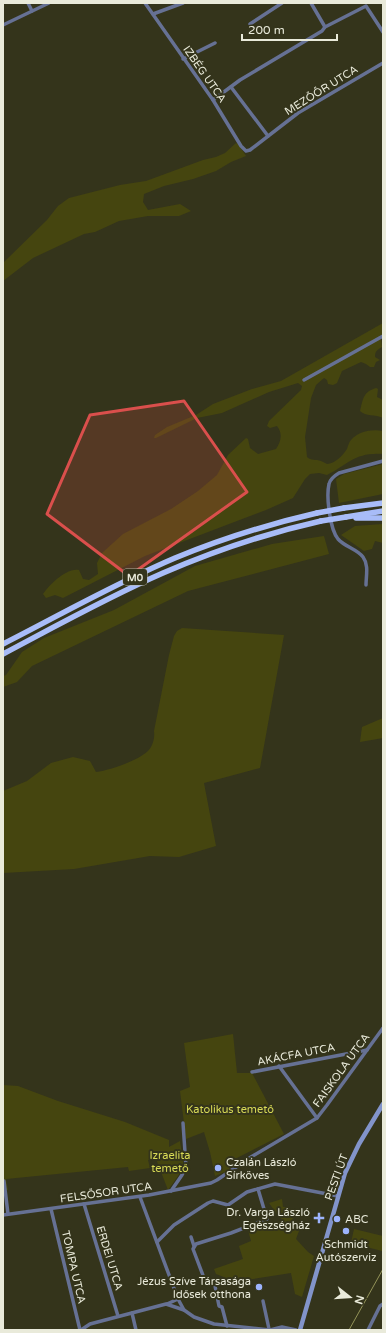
<svg xmlns="http://www.w3.org/2000/svg" width="386" height="1333" font-family="'Varela Round',sans-serif">
  <rect width="100%" height="100%" fill="#34341b"/>
  <g fill="#45450f">
    <path d="M236,143L238,144L246,156L231,162L216,171L193,179L164,186L144,194L143,202L148,210L180,204L191,211L179,216H148L119,221L95,232L84,234L33,258L3,281V263L47,220L58,206L69,198L120,185L146,181L203,160L216,157L225,153Z"/>
    <path d="M383,323V336L381,338L382,347C377,350 375,351 375,357L380,360L376,362L374,367H370L366,364L361,362L342,371L337,383L333,385L328,384L327,380L324,378L316,385L311,398L305,437L307,457C311,461 316,459 321,461C323,462 325,463 327,464C335,464 343,455 347,449C348,446 349,442 351,440C359,431 372,429 383,431V454C355,452 349,464 327,475L319,473L310,474L305,479L293,498L266,510L145,556L63,598L55,595L46,598L43,594C49,585 67,567 79,570L83,579L89,580L98,574L97,563L102,553L123,534L171,509L198,491L217,475L228,455L246,438L248,439L250,448L258,454L276,449C281,441 283,434 277,426L270,428L267,426L269,421L301,390L302,386L298,383L269,392L222,413L197,418L156,438H154L155,435L167,427L196,415L213,404L252,389L281,381Z"/>
    <path d="M376,388L378,389L377,397L383,400V418C375,414 366,417 360,411C363,399 363,392 376,388Z"/>
    <path d="M383,464V494L339,503L336,479L344,474Z"/>
    <path d="M383,524V543L375,541L372,549L364,551L341,535L355,526Z"/>
    <path d="M324,536L329,554L188,591L32,666L17,682L3,687V676L6,675L22,652L44,638L114,610L195,566L272,544Z"/>
    <path d="M182,628L284,635L260,768L204,783L216,846L179,857L150,856L74,869L3,873V791L27,781L51,763L73,757L90,761L96,772C111,770 137,761 148,751C153,746 155,737 154,731L169,655L174,636L177,631Z"/>
    <path d="M383,718V738L360,742L362,727Z"/>
    <path d="M233,1034L237,1073H252L284,1134L227,1163L230,1170L215,1176L210,1152L204,1132L186,1139L180,1091L190,1087L184,1043Z"/>
    <path d="M3,1085L18,1086L58,1101L125,1122L169,1140V1147L180,1141L183,1161V1169L168,1190L156,1159L148,1160L150,1168L129,1171L128,1167L6,1179L8,1190L3,1191Z"/>
    <path d="M282,1199L283,1207H287L299,1231L296,1239L308,1252L314,1256L302,1297L295,1294L291,1273L253,1279H229L216,1274L214,1269L243,1259L239,1246L251,1241L248,1230L266,1224L276,1230L283,1229L284,1224L281,1218L279,1217L269,1203Z"/>
    <path d="M354,1229L383,1236L382,1251L351,1243Z"/>
  </g>
  <g fill="none" stroke-linecap="round" stroke-linejoin="round">
    <path stroke="#939358" stroke-width="1" d="M349,1330L383,1269"/>
    <g stroke="#667194" stroke-width="3.5">
      <path d="M28,3L32,11"/>
      <path d="M145,3L213,100L241,146L246,151L250,150L298,113L383,63"/>
      <path d="M311,3L325,27"/>
      <path d="M153,14L183,3"/>
      <path d="M250,24L282,3"/>
      <path d="M3,25L49,3"/>
      <path d="M183,59L215,43"/>
      <path d="M231,87L268,136"/>
      <path d="M213,100L240,80L322,31L325,27L366,6L383,32"/>
      <path d="M304,380L383,336"/>
      <path d="M366,585C366,576 369,565 363,557C357,549 345,547 338,539C330,529 326,497 329,484C330,479 334,476 339,473L383,461"/>
      <path d="M279,1066L317,1118"/>
      <path d="M252,1072L367,1050"/>
      <path d="M4,1181L8,1214"/>
      <path d="M171,1191L182,1175L186,1167L183,1123"/>
      <path d="M140,1197L178,1299L184,1310"/>
      <path d="M84,1204L118,1316"/>
      <path d="M51,1209L80,1330"/>
      <path d="M3,1215L149,1195L211,1183L217,1180L251,1157L317,1118L327,1105L383,1028"/>
      <path d="M191,1237L194,1246"/>
      <path d="M157,1242L174,1225L208,1203L213,1201L228,1205L247,1192L275,1184L338,1196"/>
      <path d="M263,1301L269,1329"/>
      <path d="M167,1304L178,1299"/>
      <path d="M132,1313L136,1330"/>
      <path d="M227,1326L222,1307L219,1306L215,1286L204,1278L193,1249L196,1244L231,1233L267,1219L258,1189"/>
      <path d="M81,1330L90,1324L166,1304L184,1310L194,1317L214,1324L270,1330L282,1327L296,1330"/>
      <path d="M368,1330L380,1306L383,1304"/>
    </g>
    <path stroke="#8294ca" stroke-width="4.5" d="M300,1330L345,1173L359,1144L383,1104"/>
    <g stroke="#a8bcf8" stroke-width="5.5">
      <path d="M344,508L383,503"/>
      <path d="M346,517L383,511"/>
      <path d="M356,518H383"/>
      <path d="M3,644C60,615 116,583 175,558C221,539 269,524 317,513"/>
      <path d="M3,654C56,626 108,597 163,573C214,551 267,533 321,521"/>
    </g>
    <g stroke="#a8bcf8" stroke-width="5.5">
      <path d="M317,513L344,508"/>
      <path d="M321,521L346,517"/>
    </g>
  </g>
  <path fill="#da4f4c" fill-opacity="0.2" stroke="#da4f4c" stroke-width="3" stroke-linejoin="round" d="M184,401L247,492L129,576L47,514L90,415Z"/>
  <g fill="#9db4fd" stroke="#34341b" stroke-width="1.5">
    <circle cx="218" cy="1168" r="4"/>
    <path d="M317 1212h4v4h4v4h-4v4h-4v-4h-4v-4h4z"/>
    <circle cx="337" cy="1219" r="4"/>
    <circle cx="346" cy="1231" r="4"/>
    <circle cx="259" cy="1287" r="4"/>
  </g>
  <g text-anchor="middle" stroke-width="4" stroke-linejoin="round" paint-order="stroke">
    <rect fill="#34341b" stroke="#b3b3a1" stroke-width="1" x="123" y="569" width="24" height="16" rx="3"/>
    <g font-size="10" font-weight="bold" fill="#e9eada">
      <text x="135" y="581">M0</text>
    </g>
    <g font-size="11" fill="#e9eada" stroke="#34341b">
      <text transform="translate(205 74) rotate(55)" y="4">IZBÉG UTCA</text>
      <text transform="translate(321 90) rotate(-32)" y="4">MEZŐŐR UTCA</text>
      <text transform="translate(296 1054) rotate(-11)" y="4">AKÁCFA UTCA</text>
      <text transform="translate(341 1070) rotate(-54)" y="4">FAISKOLA UTCA</text>
      <text transform="translate(336 1177) rotate(-70)" y="4">PESTI ÚT</text>
      <text transform="translate(106 1192) rotate(-8)" y="4">FELSŐSOR UTCA</text>
      <text transform="translate(110 1258) rotate(73)" y="4">ERDEI UTCA</text>
      <text transform="translate(74 1267) rotate(77)" y="4">TOMPA UTCA</text>
    </g>
    <g font-size="11" fill="#d8da56" stroke="#34341b">
      <text x="230" y="1113">Katolikus temető</text>
      <text x="170" y="1159">Izraelita<tspan x="170" dy="13">temető</tspan></text>
    </g>
    <g font-size="11" fill="#e9eada" stroke="#34341b" text-anchor="start">
      <text x="226" y="1166">Czalán László<tspan x="226" dy="13">Sírköves</tspan></text>
      <text x="310" y="1216" text-anchor="end">Dr. Varga László<tspan x="310" dy="13">Egészségház</tspan></text>
      <text x="345" y="1223">ABC</text>
      <text x="346" y="1248" text-anchor="middle">Schmidt<tspan x="346" dy="13">Autószerviz</tspan></text>
      <text x="251" y="1285" text-anchor="end">Jézus Szíve Társasága<tspan x="251" dy="13">Idősek otthona</tspan></text>
    </g>
  </g>
  <rect width="386" height="1333" fill="none" stroke="#e9eada" stroke-width="8"/>
  <g transform="translate(350 1297) rotate(107)" stroke="#34341b" stroke-width="3" paint-order="stroke">
  <path d="M0-3L7 15L0 10L-7 15Z" fill="#e9eada"/>
  <text y="-6" font-size="11" font-weight="bold" text-anchor="middle" fill="#e9eada">N</text>
  </g>
  <path d="M242 34v6h95v-6" fill="none" stroke="#e9eada" stroke-width="2"/>
  <text x="248" y="34" font-size="12" fill="#e9eada" stroke="#34341b" stroke-width="3" paint-order="stroke">200 m</text>
</svg>
